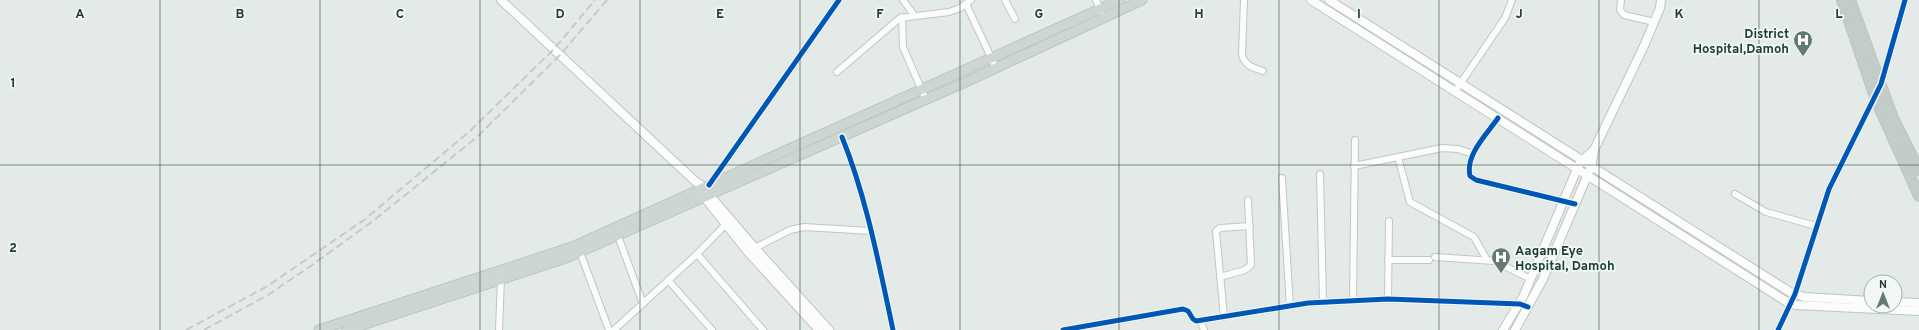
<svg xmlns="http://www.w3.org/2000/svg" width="1919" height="330" font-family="Overpass,sans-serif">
  <rect width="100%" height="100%" fill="#e4eae7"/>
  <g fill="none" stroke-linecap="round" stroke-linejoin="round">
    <g stroke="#c1c7c4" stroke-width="8">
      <g id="minor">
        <path d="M903,0L914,15"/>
        <path d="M1005,0L1015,19"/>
        <path d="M1096,0L1101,11"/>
        <path d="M1244,0L1242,55C1245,66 1254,68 1263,71"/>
        <path d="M1621,0L1620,10L1624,15L1654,22"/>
        <path d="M966,4L996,68"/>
        <path d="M902,17L903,47L926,100"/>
        <path d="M837,72L900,18L949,12L960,8L971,0"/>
        <path d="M1881,84L1905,0"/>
        <path d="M1458,87L1505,18L1512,0"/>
        <path d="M1498,118C1487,134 1465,155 1470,176L1476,180L1575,204"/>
        <path d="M842,137C867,199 879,265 893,330"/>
        <path d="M1398,157L1410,202L1474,237L1487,260"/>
        <path d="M1354,166L1442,148L1458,149L1473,154"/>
        <path d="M1320,174L1323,302"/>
        <path d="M1282,178L1290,306"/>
        <path d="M710,184L839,0"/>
        <path d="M1735,194L1766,212L1816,226"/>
        <path d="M618,236L643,304"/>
        <path d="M753,249L790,230L804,227L871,231"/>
        <path d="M580,252L609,330"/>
        <path d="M697,254L763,330"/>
        <path d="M1435,257L1494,261L1531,279"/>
        <path d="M1388,260H1429"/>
        <path d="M1220,277L1245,270L1251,265L1248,200"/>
        <path d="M668,280L712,330"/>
        <path d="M1388,299L1389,221"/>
        <path d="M1353,301L1355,140"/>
        <path d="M1224,317L1216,231L1220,228L1250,226"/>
        <path d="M1200,321L1204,330"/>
        <path d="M499,330L501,277"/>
        <path d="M614,330L697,254L728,222"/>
        <path d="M1063,330L1183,309L1188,311L1193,319L1196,321L1308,303L1388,299L1520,304L1528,307"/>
        <path d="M1778,330L1795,294L1829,189L1875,96"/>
      </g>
    </g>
    <g stroke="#bdc6c2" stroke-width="10">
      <g id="secondary">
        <path d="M501,0L696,182L700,184L755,248L829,330"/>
        <path d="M1311,0L1787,302L1796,305L1919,311"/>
        <path d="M1329,0L1790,292L1804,297L1871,301"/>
        <path d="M701,193L748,252L819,330"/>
        <path d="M1895,302L1919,303"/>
        <path d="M1503,330L1523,297L1577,169L1581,161L1594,150"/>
        <path d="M1515,330L1543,279L1591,167L1594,150L1644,46L1660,8L1661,0"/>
      </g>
    </g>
    <g stroke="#bcc6c2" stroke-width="11">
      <g id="primary">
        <path d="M319,330L572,247L1120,0"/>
        <path d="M347,330L566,258L968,81L1142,0"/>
      </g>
    </g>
    <g stroke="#bcc6c2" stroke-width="12">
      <g id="trunk">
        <path d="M1842,0L1876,100L1919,196"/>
        <path d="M1850,0L1893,118L1919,170"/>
      </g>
    </g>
    <use href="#minor" stroke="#fbfcfb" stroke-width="6"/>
    <use href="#secondary" stroke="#fbfcfb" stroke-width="8"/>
    <use href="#primary" stroke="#cdd6d3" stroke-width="9"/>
    <use href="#trunk" stroke="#c4ccca" stroke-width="10"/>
    <g stroke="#c6cbc9" stroke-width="2" stroke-dasharray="8 4" stroke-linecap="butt">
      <path d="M186,330L266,287L364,220L470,131L554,49L595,0"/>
      <path d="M204,330L268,295L312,265L373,221L477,137L560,55L607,0"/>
    </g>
    <g stroke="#f2f9f5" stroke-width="8">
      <g id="cycleway">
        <path d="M1498,118C1487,134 1465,155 1470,176L1476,180L1575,204"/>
        <path d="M842,137C867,199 879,265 893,330"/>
        <path d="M709,185L839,0"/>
        <path d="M1063,330L1183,309L1188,311L1193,319L1196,321L1308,303L1388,299L1520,304L1528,307"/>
        <path d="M1778,330L1795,294L1829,189L1881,84L1905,0"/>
      </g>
    </g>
    <use href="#cycleway" stroke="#0057b8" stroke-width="5"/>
  </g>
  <path fill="none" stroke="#203f33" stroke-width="1" stroke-opacity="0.55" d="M160,0V330M320,0V330M480,0V330M640,0V330M800,0V330M960,0V330M1119,0V330M1279,0V330M1439,0V330M1599,0V330M1759,0V330M0,165H1919"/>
  <defs>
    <g id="hospital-pin" transform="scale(1)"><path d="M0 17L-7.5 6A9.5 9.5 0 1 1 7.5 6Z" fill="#657b72" stroke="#f2f9f5"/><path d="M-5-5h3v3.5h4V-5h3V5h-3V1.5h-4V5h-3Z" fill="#fff"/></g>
  </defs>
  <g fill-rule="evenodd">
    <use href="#hospital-pin" x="1803" y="40"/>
    <use href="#hospital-pin" x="1501" y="257"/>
  </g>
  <g text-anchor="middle" stroke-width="3.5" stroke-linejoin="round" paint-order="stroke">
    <g font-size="13" font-weight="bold" fill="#203f33" stroke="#f2f9f5" text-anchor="end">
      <text x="1789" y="38">District<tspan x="1789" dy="15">Hospital,Damoh</tspan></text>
      <text x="1515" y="255" text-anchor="start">Aagam Eye<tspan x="1515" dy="15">Hospital, Damoh</tspan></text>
    </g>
  </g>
  <g font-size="13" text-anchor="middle" font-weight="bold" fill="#203f33" stroke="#f2f9f5" stroke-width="3.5" stroke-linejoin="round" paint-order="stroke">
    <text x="80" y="18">A</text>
    <text x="240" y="18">B</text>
    <text x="400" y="18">C</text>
    <text x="560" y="18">D</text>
    <text x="720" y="18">E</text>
    <text x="880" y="18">F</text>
    <text x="1039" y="18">G</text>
    <text x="1199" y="18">H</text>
    <text x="1359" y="18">I</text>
    <text x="1519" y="18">J</text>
    <text x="1679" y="18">K</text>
    <text x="1839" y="18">L</text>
    <text x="13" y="87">1</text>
    <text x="13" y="252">2</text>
  </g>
  <g transform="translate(1883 294)"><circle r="19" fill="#f2f9f5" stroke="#9eafa7"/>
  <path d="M0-3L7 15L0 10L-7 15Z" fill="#657b72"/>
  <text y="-6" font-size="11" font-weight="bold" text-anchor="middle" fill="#203f33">N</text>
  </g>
</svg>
